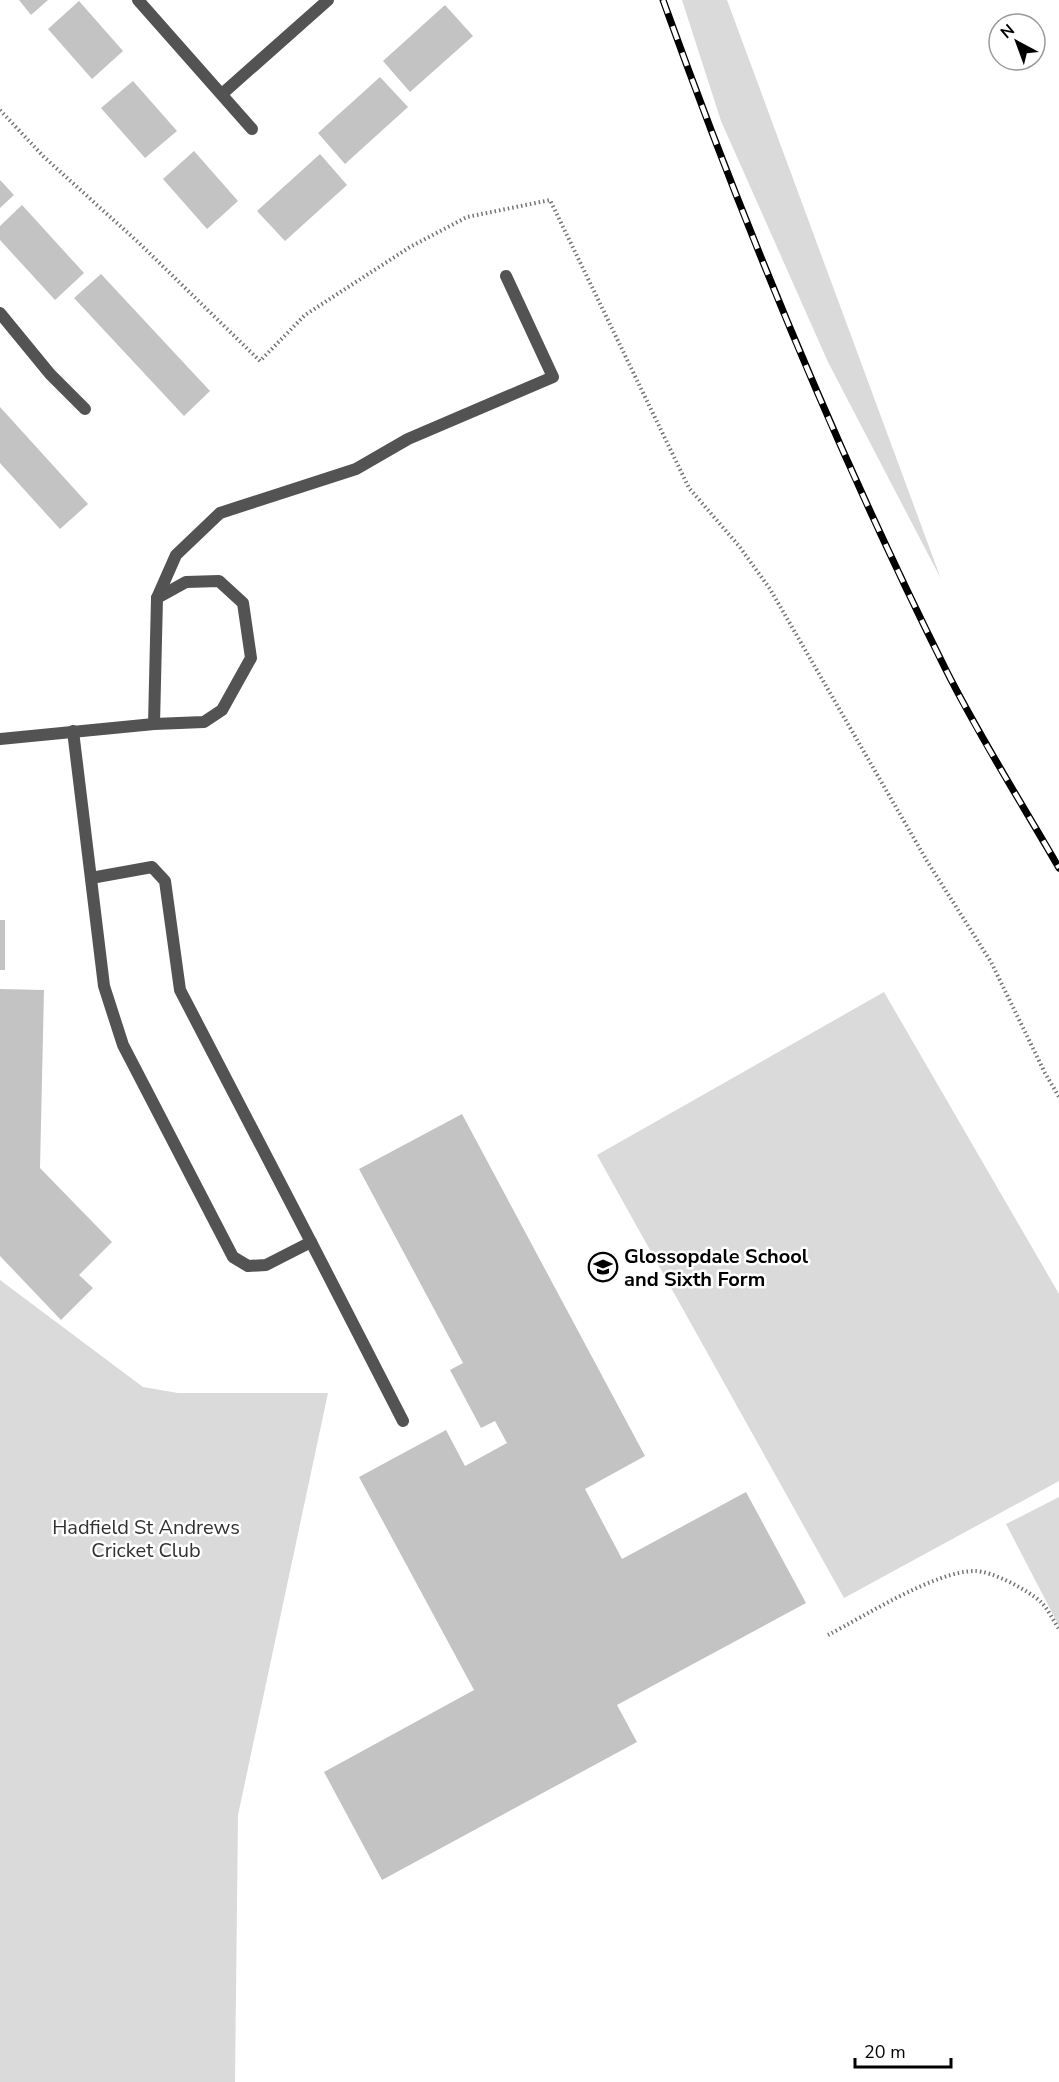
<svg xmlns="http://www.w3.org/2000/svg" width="1059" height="2082" font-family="'Nunito Sans',sans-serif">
  <rect width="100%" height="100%" fill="#fff"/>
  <g fill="#dadada">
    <path d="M682,0H727L941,579L828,362L721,121Z"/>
    <path d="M884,992L1059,1294V1481L844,1598L597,1155Z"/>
    <path d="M0,1280L143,1387L178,1393H328L238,1815L235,2082H0Z"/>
    <path d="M1059,1497V1626L1006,1524Z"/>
  </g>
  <g fill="#c3c3c3">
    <path d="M19,0H48L31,15Z"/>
    <path d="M79,1L123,51L92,79L48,29Z"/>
    <path d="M445,5L473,36L410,92L383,61Z"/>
    <path d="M380,77L408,107L345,164L318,133Z"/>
    <path d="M133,81L177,131L145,158L101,108Z"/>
    <path d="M194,151L238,201L207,229L163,179Z"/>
    <path d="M320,154L347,185L285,241L257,211Z"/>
    <path d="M0,180L14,195L0,208Z"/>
    <path d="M22,205L84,273L55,300L0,240V226Z"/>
    <path d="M101,274L210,391L184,416L74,298Z"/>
    <path d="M0,407L88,504L60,529L0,463Z"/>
    <rect x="0" y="920" width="5" height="50"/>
    <path d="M0,989L44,990L40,1168L112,1242L79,1275L93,1288L61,1320L0,1256Z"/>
    <path d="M462,1114L645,1456L585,1489L622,1559L746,1492L806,1603L617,1705L637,1742L382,1880L324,1772L474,1690L359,1477L446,1430L465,1466L507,1443L495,1421L481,1428L450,1370L463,1363L359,1169Z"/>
  </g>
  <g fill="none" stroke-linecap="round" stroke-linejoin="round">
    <g stroke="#757575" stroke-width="4" stroke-dasharray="1.5 3" stroke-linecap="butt">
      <path d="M0,110L44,157L139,243L260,361L305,315L410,247L467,217L550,200L689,488L739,546L770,589L927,861L991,962L1045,1073L1059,1097"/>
      <path d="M828,1635C865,1616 935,1571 975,1571C992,1571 1028,1590 1041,1602C1048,1609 1053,1620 1059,1629"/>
    </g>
    <g stroke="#535353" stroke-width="12">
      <path d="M154,724L157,598L176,555L220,513L356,469L408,439L553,377L506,276"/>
      <path d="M73,731L104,986L123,1045L233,1257L248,1266L266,1265L311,1242L403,1421"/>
      <path d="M0,739L154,724L204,722L222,710L251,658L243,603L219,581L186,582L157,598"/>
      <path d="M91,878L152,867L165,881L180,990L311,1242"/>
    </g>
    <g stroke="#535353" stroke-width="12">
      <path d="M138,0L252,129"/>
      <path d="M222,94L328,0"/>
      <path d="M0,313L50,374L85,409"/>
    </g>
    <g stroke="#000" stroke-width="7">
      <path id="rail" d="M663,0C745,228 837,451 945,668C979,736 1021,802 1059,868"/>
    </g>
    <use href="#rail" stroke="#fff" stroke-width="4.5" stroke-dasharray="14" stroke-linecap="butt"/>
  </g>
  <defs>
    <g id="school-ring" transform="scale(1.5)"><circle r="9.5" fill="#fff" stroke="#000" stroke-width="1.5"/><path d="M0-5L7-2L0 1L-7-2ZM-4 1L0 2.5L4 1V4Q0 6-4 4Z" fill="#000"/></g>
  </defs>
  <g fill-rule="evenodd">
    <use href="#school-ring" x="603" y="1267"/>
  </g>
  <g text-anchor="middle" stroke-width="5" stroke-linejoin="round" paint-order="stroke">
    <g font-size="20" font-weight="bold" fill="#000" stroke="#fff" text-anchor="start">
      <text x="624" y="1263">Glossopdale School<tspan x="624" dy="23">and Sixth Form</tspan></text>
    </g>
    <g font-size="20" fill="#313131" stroke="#fff">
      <text x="146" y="1534">Hadfield St Andrews<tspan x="146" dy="23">Cricket Club</tspan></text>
    </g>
  </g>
  <g transform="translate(1017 42) rotate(319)"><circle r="28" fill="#ffffff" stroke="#999999" stroke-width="1.5"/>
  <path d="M0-4.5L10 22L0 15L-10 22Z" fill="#000000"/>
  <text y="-9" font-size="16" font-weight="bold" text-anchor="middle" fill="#000000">N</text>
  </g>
  <path d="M855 2058v9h96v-9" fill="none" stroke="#000000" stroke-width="3"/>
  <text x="864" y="2058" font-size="18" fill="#000000" stroke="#ffffff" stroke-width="4.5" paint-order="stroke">20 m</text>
</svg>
